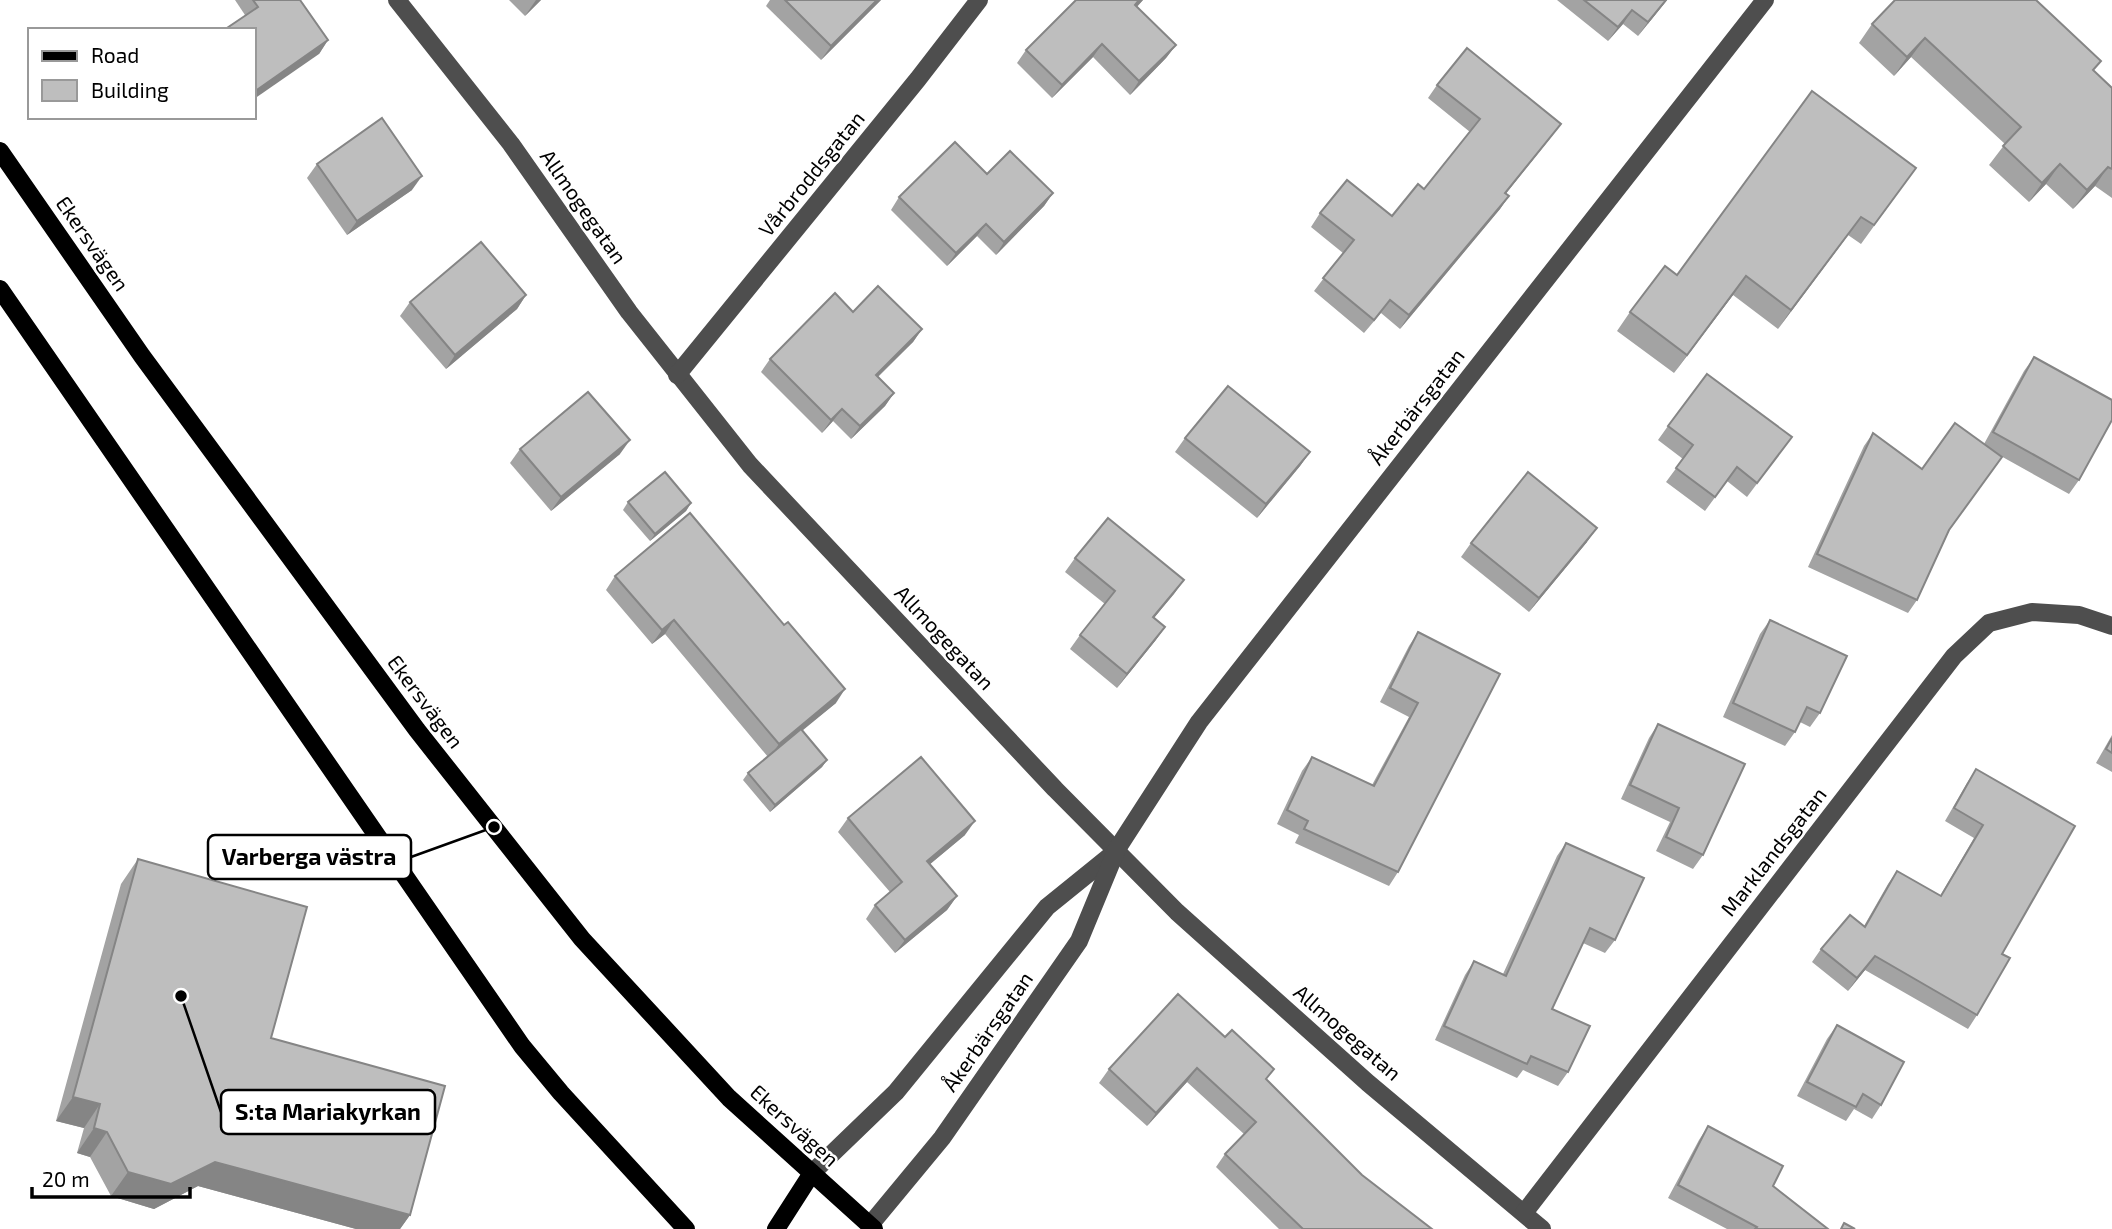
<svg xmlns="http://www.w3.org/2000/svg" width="2112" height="1229" font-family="'Exo 2',sans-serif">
  <rect width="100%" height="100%" fill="#fff"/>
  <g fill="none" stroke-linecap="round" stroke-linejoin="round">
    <g stroke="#4e4e4e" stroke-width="18">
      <path d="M397,0L511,144L629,312L750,465L1055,789L1177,912L1368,1083L1542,1229"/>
      <path d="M677,375L918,79L979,0"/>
      <path d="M812,1173L896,1092L1047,907L1115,852"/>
      <path d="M1524,1213L1954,656L1989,623L2032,612L2079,615L2112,626"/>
      <path d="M870,1225L942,1138L1079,941L1117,849L1199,722L1765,0"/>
    </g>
    <g stroke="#000" stroke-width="18">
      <path d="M0,151L142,356L417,730L582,939L729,1098L874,1229"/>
      <path d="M0,289L522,1046L561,1093L686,1229"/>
      <path d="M776,1229L812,1173"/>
    </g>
  </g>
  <g fill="#a3a3a3">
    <path d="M235,0H300L328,40L319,54L245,15Z"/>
    <path d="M509,0H541L525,16Z"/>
    <path d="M770,0H881L821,60L766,6Z"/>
    <path d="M1076,0H1143L1137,7L1176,45L1166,58L1130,95L1093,57L1052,98L1017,63L1026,50Z"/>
    <path d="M1557,0H1667L1638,36L1623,24L1608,41Z"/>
    <path d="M1872,24L2094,71L2112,88V198L2095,186L2073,209L2046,184L2029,202L1989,165L2005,144L1911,57L1894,76L1859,43Z"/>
    <path d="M1437,85L1551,137L1506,193L1509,196L1500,209L1400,329L1381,313L1364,333L1314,291L1343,253L1311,227L1320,213L1392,216L1424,189L1470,132L1428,98Z"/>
    <path d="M317,164L412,190L347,235L307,178Z"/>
    <path d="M987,174L1053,193L1044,206L996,255L977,236L947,266L891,210L899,197Z"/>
    <path d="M1903,186L1861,244L1848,235L1778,329L1733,295L1674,373L1617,331L1630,312L1677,275Z"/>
    <path d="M526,295L517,309L446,369L400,316L410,302Z"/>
    <path d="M853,312L922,329L913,342L878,377L894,393L885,406L851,439L833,421L822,433L761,372L770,359Z"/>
    <path d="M2034,357L2079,480L2069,494L1999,455L1949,531L1917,600L1908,613L1808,567L1864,446L1873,433L1922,469L1984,444L2024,371Z"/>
    <path d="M1668,426L1792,437L1747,497L1727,481L1705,511L1666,482L1683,459L1658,440Z"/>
    <path d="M1185,438L1310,452L1300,466L1257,518L1175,452Z"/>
    <path d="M520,449L620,454L551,511L510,463Z"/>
    <path d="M628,502L691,503L686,511L650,541L623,510Z"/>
    <path d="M1587,542L1529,612L1461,557L1471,543Z"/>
    <path d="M1075,558L1184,580L1154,618L1165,627L1155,641L1117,688L1070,649L1080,635L1105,604L1065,572Z"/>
    <path d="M615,576L784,625L836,703L802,730L827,760L822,767L770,812L743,780L748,773L768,757L665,634L652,644L606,590Z"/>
    <path d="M1770,620L1820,713L1810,727L1800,722L1795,732L1785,746L1723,717L1760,634Z"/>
    <path d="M1418,632L1500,674L1398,872L1389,886L1295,843L1299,835L1277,824L1302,771L1312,757L1372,785L1409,717L1380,702L1409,646Z"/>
    <path d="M1658,724L1703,855L1693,869L1656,851L1670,822L1621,799L1649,738Z"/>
    <path d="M2112,735V772L2096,763Z"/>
    <path d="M1976,769L2002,954L1977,1015L1968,1029L1865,970L1848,991L1812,962L1821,949L1864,926L1888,884L1897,871L1940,896L1974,838L1945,821L1967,783Z"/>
    <path d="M848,818L965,835L930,864L957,896L947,910L895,953L866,919L875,905L890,892L838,832Z"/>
    <path d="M1566,843L1615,940L1605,953L1583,943L1552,1009L1568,1072L1558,1086L1523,1070L1517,1078L1435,1040L1465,975L1474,961L1503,974L1557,856Z"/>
    <path d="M138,859L271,1038L410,1215L400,1229H356L198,1186L154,1209L111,1196L90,1157L77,1153L84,1128L56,1121L121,884Z"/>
    <path d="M1178,994L1267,1080L1362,1175L1432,1229H1279L1216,1167L1225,1154L1244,1134L1187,1082L1147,1126L1099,1083L1109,1069Z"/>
    <path d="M1837,1025L1881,1105L1872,1119L1854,1109L1846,1121L1797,1096L1827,1039Z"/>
    <path d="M1708,1126L1773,1186L1828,1229H1727L1668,1198L1699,1140Z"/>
  </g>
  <g fill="#858585">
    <path d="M536,0H541L525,16Z"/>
    <path d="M877,0H881L821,60L831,46Z"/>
    <path d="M1139,0H1143L1126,18L1135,5Z"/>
    <path d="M1666,0H1667L1638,36L1648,22Z"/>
    <path d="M1632,10L1623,24L1608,41L1618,27Z"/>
    <path d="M1925,38L1911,57L1894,76L1907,57Z"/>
    <path d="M328,40L319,54L254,99V92Z"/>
    <path d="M1102,44L1093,57L1052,98L1062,85Z"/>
    <path d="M1176,45L1166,58L1130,95L1139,81Z"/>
    <path d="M1561,124L1551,137L1496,206L1505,193Z"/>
    <path d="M2060,164L2046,184L2029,202L2042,183Z"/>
    <path d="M2108,167L2095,186L2073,209L2087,190Z"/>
    <path d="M422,176L412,190L347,235L357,221Z"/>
    <path d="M1053,193L1044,206L996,255L1004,242Z"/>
    <path d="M1509,196L1500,209L1400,329L1409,315Z"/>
    <path d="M1861,217L1848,235L1778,329L1791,310Z"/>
    <path d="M986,224L977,236L947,266L956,253Z"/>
    <path d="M1746,276L1733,295L1674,373L1687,355Z"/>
    <path d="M526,295L517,309L446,369L455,355Z"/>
    <path d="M922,329L913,342L867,387L876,375Z"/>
    <path d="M894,393L885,406L851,439L860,426Z"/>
    <path d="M842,409L833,421L822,433L831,420Z"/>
    <path d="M630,440L620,454L551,511L561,497Z"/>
    <path d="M1310,452L1300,466L1257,518L1266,504Z"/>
    <path d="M691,503L686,511L650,541L655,534Z"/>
    <path d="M1597,528L1587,542L1529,612L1539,598Z"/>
    <path d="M1184,580L1174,594L1143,631L1153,617Z"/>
    <path d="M674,620L665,634L652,644L662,630Z"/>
    <path d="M1165,627L1155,641L1117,688L1127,674Z"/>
    <path d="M845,689L836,703L769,758L779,744Z"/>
    <path d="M827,760L822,767L770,812L775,805Z"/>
    <path d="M975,821L965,835L917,875L927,861Z"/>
    <path d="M957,896L947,910L895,953L905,940Z"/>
    <path d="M1875,956L1865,970L1848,991L1857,978Z"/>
    <path d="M1197,1068L1187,1082L1147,1126L1156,1113Z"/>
    <path d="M73,1097L100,1104L84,1128L56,1121Z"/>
    <path d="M94,1128L107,1132L90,1157L77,1153Z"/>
    <path d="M215,1162L410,1215L400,1229H356L198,1186L154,1209L111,1196L128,1172Z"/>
  </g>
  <g fill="#bebebe" stroke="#858585" stroke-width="2">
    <path d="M253,0H300L328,40L254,92V30H224L258,7Z"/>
    <path d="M785,0H877L831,46Z"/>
    <path d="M1076,0H1139L1135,5L1176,45L1139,81L1102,44L1062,85L1026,50Z"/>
    <path d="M1584,0H1666L1648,22L1632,10L1618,27Z"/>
    <path d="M1895,0H2036L2101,61L2093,70L2112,88V169L2108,167L2087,190L2060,164L2042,183L2003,146L2021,127L1925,38L1907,57L1872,24Z"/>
    <path d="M1467,48L1561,124L1505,193L1509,196L1409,315L1390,300L1374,320L1323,278L1354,240L1320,213L1347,180L1392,216L1418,184L1424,189L1480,119L1437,85Z"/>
    <path d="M1812,91L1916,168L1874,225L1861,217L1791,310L1746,276L1687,355L1630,312L1665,266L1677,275Z"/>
    <path d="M382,118L422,176L357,221L317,164Z"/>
    <path d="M955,142L987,174L1010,151L1053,193L1004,242L986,224L956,253L899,197Z"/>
    <path d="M481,242L526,295L455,355L410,302Z"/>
    <path d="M878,286L922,329L876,375L894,393L860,426L842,409L831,420L770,359L835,293L853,312Z"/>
    <path d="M2034,357L2112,400V420L2079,480L1993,432Z"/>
    <path d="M1707,374L1792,437L1757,483L1737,467L1715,497L1676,468L1693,445L1668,426Z"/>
    <path d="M1228,386L1310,452L1266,504L1185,438Z"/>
    <path d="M588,392L630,440L561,497L520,449Z"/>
    <path d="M1955,423L2002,457L1949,530L1917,600L1817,554L1873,433L1922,469Z"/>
    <path d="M665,472L691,503L655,534L628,502Z"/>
    <path d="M1528,472L1597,528L1539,598L1471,543Z"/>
    <path d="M690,513L784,625L788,622L845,689L779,744L674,620L662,630L615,576Z"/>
    <path d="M1108,518L1184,580L1153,617L1165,627L1127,674L1080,635L1115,591L1075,558Z"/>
    <path d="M1770,620L1847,656L1820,713L1807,707L1795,732L1733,703Z"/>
    <path d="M1418,632L1500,674L1398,872L1304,829L1308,821L1287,810L1312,757L1374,786L1418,703L1390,688Z"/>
    <path d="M1658,724L1745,764L1703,855L1666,837L1679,808L1630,785Z"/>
    <path d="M801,729L827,760L775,805L748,773Z"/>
    <path d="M2112,738V753L2106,749Z"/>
    <path d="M921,757L975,821L927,861L957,896L905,940L875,905L902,882L848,818Z"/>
    <path d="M1976,769L2075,826L2002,954L2010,958L1977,1015L1875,956L1857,978L1821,949L1850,915L1865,927L1897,871L1941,896L1983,825L1954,808Z"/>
    <path d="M1566,843L1644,878L1615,940L1590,928L1552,1009L1590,1026L1568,1072L1531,1056L1527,1064L1444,1026L1474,961L1506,976Z"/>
    <path d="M138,859L307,907L271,1038L445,1086L410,1215L215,1162L171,1184L128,1172L107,1132L94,1128L100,1104L73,1097Z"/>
    <path d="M1178,994L1225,1037L1232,1030L1274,1069L1266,1079L1362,1175L1432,1229H1303L1225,1154L1256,1122L1197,1068L1156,1113L1109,1069Z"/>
    <path d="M1837,1025L1904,1062L1881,1105L1863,1094L1856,1107L1807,1082Z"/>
    <path d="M1708,1126L1783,1166L1773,1186L1828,1229H1755L1757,1227L1678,1185Z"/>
    <path d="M1844,1223L1855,1229H1841Z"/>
  </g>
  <g text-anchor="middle" stroke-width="5" stroke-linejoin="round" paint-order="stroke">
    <g font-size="21" fill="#000" stroke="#fff">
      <text transform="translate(812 174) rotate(-51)" y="7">Vårbroddsgatan</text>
      <text transform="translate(583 207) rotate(55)" y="7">Allmogegatan</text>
      <text transform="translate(92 244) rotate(55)" y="7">Ekersvägen</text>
      <text transform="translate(1417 407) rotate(-52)" y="7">Åkerbärsgatan</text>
      <text transform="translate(944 638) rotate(47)" y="7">Allmogegatan</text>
      <text transform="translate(425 702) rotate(53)" y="7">Ekersvägen</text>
      <text transform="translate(1774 852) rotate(-52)" y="7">Marklandsgatan</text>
      <text transform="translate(988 1032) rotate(-55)" y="7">Åkerbärsgatan</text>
      <text transform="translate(1347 1033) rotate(41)" y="7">Allmogegatan</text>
      <text transform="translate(794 1126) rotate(42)" y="7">Ekersvägen</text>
    </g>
  </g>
  <path fill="none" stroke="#000" stroke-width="2.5" d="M494 827L411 857M181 996L221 1112"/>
  <g fill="#000" stroke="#fff" stroke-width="2.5">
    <circle cx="494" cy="827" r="7"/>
    <circle cx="181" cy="996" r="7"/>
  </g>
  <g fill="#fff" stroke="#000" stroke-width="2.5">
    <rect x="208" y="835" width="203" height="44" rx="7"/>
    <rect x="221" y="1090" width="214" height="44" rx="7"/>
  </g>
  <g font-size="23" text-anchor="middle" font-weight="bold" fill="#000">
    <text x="309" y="865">Varberga västra</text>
    <text x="328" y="1120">S:ta Mariakyrkan</text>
  </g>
  <rect x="28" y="28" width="228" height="91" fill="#ffffff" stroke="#999999" stroke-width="2"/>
  <rect x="42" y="51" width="35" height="10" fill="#000000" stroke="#999999" stroke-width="2"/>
  <text x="91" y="63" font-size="21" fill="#000000">Road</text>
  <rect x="42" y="80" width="35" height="21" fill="#bebebe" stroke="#999999" stroke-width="2"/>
  <text x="91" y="98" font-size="21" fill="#000000">Building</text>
  <path d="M32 1187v10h158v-10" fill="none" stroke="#000000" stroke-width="3.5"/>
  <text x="42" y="1187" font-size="21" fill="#000000" stroke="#ffffff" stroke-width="5" paint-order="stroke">20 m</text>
</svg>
